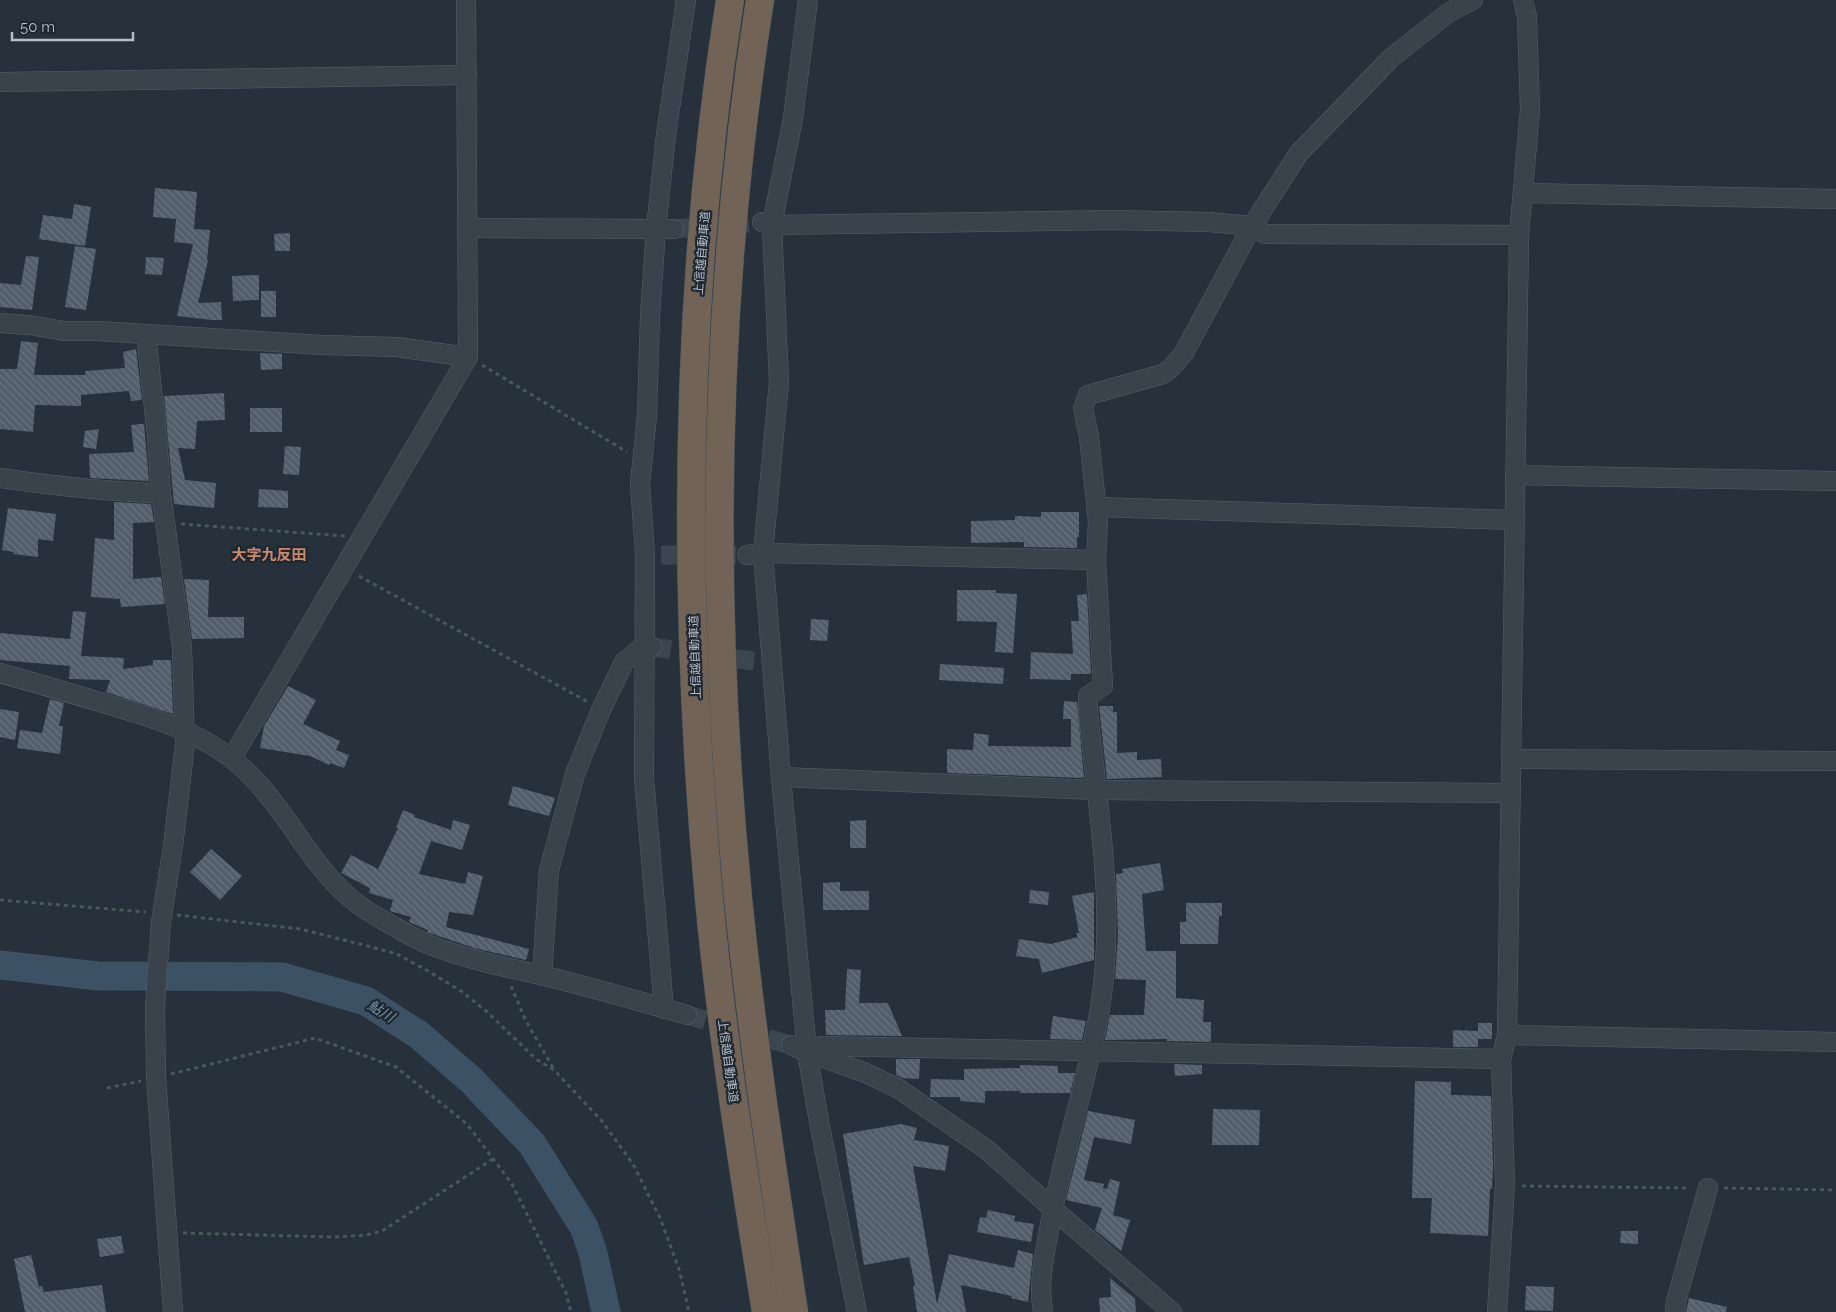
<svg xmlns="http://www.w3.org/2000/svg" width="1836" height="1312" font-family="Raleway,'Noto Sans JP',sans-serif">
  <defs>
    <pattern id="building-back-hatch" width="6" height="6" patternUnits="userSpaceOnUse" patternTransform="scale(1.25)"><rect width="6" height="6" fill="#515e69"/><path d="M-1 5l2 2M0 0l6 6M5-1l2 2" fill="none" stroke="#68737d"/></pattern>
  </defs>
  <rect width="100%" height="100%" fill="#26313b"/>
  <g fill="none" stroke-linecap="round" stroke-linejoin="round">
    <path stroke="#3c5163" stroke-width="29" d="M0,965L98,976L282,977L366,1001L419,1035L471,1080L532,1144L584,1227L593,1253L606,1312"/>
  </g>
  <g fill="url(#building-back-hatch)">
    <path d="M155,188L197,192L194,229L210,230L207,260L208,261L198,303L221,302L222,320H212L177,316L193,244L174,242L176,219L153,217Z"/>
    <path d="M74,204L91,207L85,246L39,239L43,215L72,219Z"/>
    <path d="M290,233V251H275L274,234Z"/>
    <path d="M75,246L96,249L86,310L65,307Z"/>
    <path d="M26,256L39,257L32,310L0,307V283L21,285Z"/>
    <path d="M146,257L164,258L162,275L145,274Z"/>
    <path d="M259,275V300L233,301L232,276Z"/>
    <rect x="261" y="291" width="15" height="26"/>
    <path d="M21,341L38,343L34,375H85V371L125,368L123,352L136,349L142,400L131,401L129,391L81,395V406L35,405L33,432L0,429V369H17Z"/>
    <path d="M260,353L282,354V369L261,370Z"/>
    <path d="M224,393L225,420L197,421L195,449L178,448L185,480L216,483L214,508L174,504L164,396Z"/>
    <rect x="250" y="408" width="32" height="24"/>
    <path d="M141,424H144L149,481L90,478L89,454L134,452L131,425Z"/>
    <path d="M99,429L96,449L83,447L85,431Z"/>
    <path d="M285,446L301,447L299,475L283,474Z"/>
    <path d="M259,489L288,491V508L258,507Z"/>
    <path d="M114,502L151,504L154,522L133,523V579L161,577L165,604L121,607L120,599L91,597L95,538L114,540Z"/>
    <path d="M8,508L56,514L53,541L38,539V557L13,554L14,552L2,550Z"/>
    <path d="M1041,512H1079V537H1077V548L1024,547V542L971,543V521L1015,520V516L1041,517Z"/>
    <path d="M184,579L209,580L208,617H244V638L192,639Z"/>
    <path d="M957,590H996V593L1017,594L1013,653L995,652L997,622L957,621Z"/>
    <path d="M1087,594L1091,674H1071V680L1030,679L1031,652L1073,654L1071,621H1079L1077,595Z"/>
    <path d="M73,611L86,612L81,656L124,658L123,669L153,665V660H171L173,714L106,692L110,680L69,679L70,666L0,660V633L70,639Z"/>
    <path d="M811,619L829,620L827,641L810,640Z"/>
    <path d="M940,664L1004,668L1003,684L939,680Z"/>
    <path d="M288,686L316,700L303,724L340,741L336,750L349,755L344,768L330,763L329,765L310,756L260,748L264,726Z"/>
    <path d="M50,699L64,703L59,726H63L60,754L17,748L20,730L42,733Z"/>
    <path d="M1064,701L1077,702L1084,778L947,773V749L973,750L974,733L989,735L988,746L1071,747V719H1063Z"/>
    <path d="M1099,706H1113V712H1117V753L1137,752V760L1161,759L1162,777L1107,779Z"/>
    <path d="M0,709L19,712L15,740L0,737Z"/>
    <path d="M513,786L555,798L549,816L508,805Z"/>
    <path d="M403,810L415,815L414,817L451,830L453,820L470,825L462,850L431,841L419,874L465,884L468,872L483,876L473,915L449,912L446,927L529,949L526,960L474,948L427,932L428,930L409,922L411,917L390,911L393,900L369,893L370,888L341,873L351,855L378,869L398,828H396Z"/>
    <path d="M866,820V848H850V821Z"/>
    <path d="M211,849L242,876L220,900L190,872Z"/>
    <path d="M1160,863L1164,890L1142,894L1146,951H1176V998L1204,1000L1203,1022H1211V1042L1167,1041V1039L1105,1040L1110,1015H1144L1146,980L1115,979L1118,935L1116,874L1123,873L1122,869Z"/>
    <path d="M840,882V891H869V910H823V883Z"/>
    <path d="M1030,890L1049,892L1048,905L1029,903Z"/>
    <path d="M1094,892V960L1042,973L1039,959L1016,956L1019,939L1051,944L1078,937L1076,933H1079L1072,896Z"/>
    <path d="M1186,903H1222V916H1219L1218,944H1180V922H1186Z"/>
    <path d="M847,969L861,970L859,1003H888L902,1036L826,1035L825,1010H845Z"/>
    <path d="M1053,1016L1086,1021L1082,1040L1050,1039Z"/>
    <rect x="1478" y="1023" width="14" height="16"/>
    <path d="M1453,1030L1478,1031V1047H1453Z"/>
    <path d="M896,1059H920L919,1079L902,1078L896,1075Z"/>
    <path d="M1174,1064L1202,1065V1074L1175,1076Z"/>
    <path d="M1020,1065L1058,1066V1073H1075L1070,1093H1020V1091H985V1103L960,1101V1097H930L931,1079L964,1080V1069L1020,1068Z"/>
    <path d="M1415,1081L1451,1082V1095L1491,1096L1493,1166L1492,1189H1490L1488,1236L1430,1233L1432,1198H1412Z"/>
    <path d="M1213,1109L1260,1110L1259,1145H1212Z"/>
    <path d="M1088,1111L1135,1120L1131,1144L1094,1137L1084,1180L1104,1184L1103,1188L1107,1189L1110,1179L1120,1182L1113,1215L1130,1220L1121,1251L1095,1230L1102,1208L1066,1200Z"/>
    <path d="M901,1124L917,1128L914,1140L949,1146L945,1171L913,1166L937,1304L949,1254L1014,1268L1018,1250L1033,1254L1028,1302L1011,1298L1012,1296L961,1285L966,1312H917L913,1286L915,1285L909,1257L864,1265L843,1134Z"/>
    <path d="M988,1210L1015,1216L1014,1221L1034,1224L1031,1242L977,1232L980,1217L986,1218Z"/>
    <path d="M1621,1231H1638V1244L1620,1243Z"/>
    <path d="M121,1236L124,1253L100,1257L97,1239Z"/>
    <path d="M31,1255L39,1287L42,1286L44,1292L102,1285L106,1312H25L14,1259Z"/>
    <path d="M1110,1278L1135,1299L1136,1312H1100L1099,1298L1111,1297Z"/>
    <path d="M1526,1286L1554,1287L1553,1311L1525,1310Z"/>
    <path d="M1689,1298L1727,1307L1726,1312H1686Z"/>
  </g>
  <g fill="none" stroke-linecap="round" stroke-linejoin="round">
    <g stroke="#3b4650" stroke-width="19" stroke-dasharray="19 9" stroke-linecap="butt">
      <path d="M674,229L761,222"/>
      <path d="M661,555H747"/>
      <path d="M652,647L760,662"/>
      <path d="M687,1015L791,1045"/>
    </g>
    <g stroke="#57616a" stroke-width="20">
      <g id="minor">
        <path d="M808,0L793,118L772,225L779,382L763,553L781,777L807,1052L820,1127L857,1312"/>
        <path d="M0,82L467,75"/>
        <path d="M1523,193L1836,199"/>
        <path d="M762,222L772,225L1113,220L1209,222L1252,226L1265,234L1519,235"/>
        <path d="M468,228L674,229"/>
        <path d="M0,323L29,325L64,331H97L322,345L397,347L468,357"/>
        <path d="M146,334L157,436L161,493L182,647L185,744L173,846L161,922L155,1006L156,1077L173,1312"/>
        <path d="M1515,475L1836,481"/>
        <path d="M0,478C54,486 107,492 161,493"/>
        <path d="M1096,507L1514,520"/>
        <path d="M747,555L763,553L1096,560"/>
        <path d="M0,673C32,682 64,691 96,701C151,717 210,733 251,776C294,819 317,881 371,913C390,924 410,937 430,945C466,959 504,967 541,975C590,987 639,1001 687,1015"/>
        <path d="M232,758L468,357L466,0"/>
        <path d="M1511,759L1836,761"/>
        <path d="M781,777L1096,790L1511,793"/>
        <path d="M542,976L549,870L575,774L601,710L624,662L644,646L652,647"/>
        <path d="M664,1009L644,778L645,555L640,484L647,416L650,315L656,229L666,135L686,0"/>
        <path d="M1507,1035L1836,1042"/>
        <path d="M791,1045L807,1052L866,1073L899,1089L986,1149L1053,1209L1172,1312"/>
        <path d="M807,1052L821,1046L1501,1059"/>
        <path d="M1043,1312C1038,1284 1044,1257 1049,1230C1062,1155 1087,1083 1100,1008C1116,910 1098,809 1088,711V696L1103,686L1096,560L1098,521L1089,437L1083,408L1088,395L1163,374L1171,368L1184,353L1252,226L1299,153L1391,58L1448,13L1473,0"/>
        <path d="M1497,1312L1505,1185L1501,1059L1507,1035L1519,235L1530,110L1527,17L1523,0"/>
        <path d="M1675,1312L1676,1301L1708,1188"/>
      </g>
    </g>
    <g stroke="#444e57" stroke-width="29">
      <g id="highway">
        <path d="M730,0C683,296 682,601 709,899C722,1037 744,1175 766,1312"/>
        <path d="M760,0C713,296 709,600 738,898C752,1037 773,1174 794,1312"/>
      </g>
    </g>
    <g stroke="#475a5b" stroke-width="3" stroke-dasharray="4 4" stroke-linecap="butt">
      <path d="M482,365L627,452"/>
      <path d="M181,524L345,536"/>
      <path d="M359,576L588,702"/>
      <path d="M0,900L146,912"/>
      <path d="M177,915L300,929L364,945L397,954L428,971L461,991L486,1011L536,1059L555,1071L601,1120L633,1164L660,1218L679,1269L689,1312"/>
      <path d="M511,986L526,1021L555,1071"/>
      <path d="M171,1074L315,1038L396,1067L467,1124L512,1184L566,1293L571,1312"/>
      <path d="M107,1088L141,1081"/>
      <path d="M1522,1186L1690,1188"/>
      <path d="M1724,1188L1836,1190"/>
      <path d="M183,1233L334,1237L366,1235L382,1231L493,1159"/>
    </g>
    <use href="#minor" stroke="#39434c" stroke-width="19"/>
    <use href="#highway" stroke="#716457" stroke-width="28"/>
  </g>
  <g text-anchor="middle" stroke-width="4.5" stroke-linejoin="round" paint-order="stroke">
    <g font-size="12" fill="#b5bec7" stroke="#1e2831">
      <text transform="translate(702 253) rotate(-85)" y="4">上信越自動車道</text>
      <text transform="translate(695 657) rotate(-92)" y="4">上信越自動車道</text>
      <text transform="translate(728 1061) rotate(82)" y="4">上信越自動車道</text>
    </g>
    <g font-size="14" font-style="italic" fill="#7892a8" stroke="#1e2831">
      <text transform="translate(381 1011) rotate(31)" y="5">鮎川</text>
    </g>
    <g font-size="15" font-weight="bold" fill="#cc8a6b" stroke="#1e2831">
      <text x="269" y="560">大字九反田</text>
    </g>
  </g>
  <path d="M12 32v8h121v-8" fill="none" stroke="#b5bec7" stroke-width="2.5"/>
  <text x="20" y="32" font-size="15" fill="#b5bec7" stroke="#1e2831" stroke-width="4" paint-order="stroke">50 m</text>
</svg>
